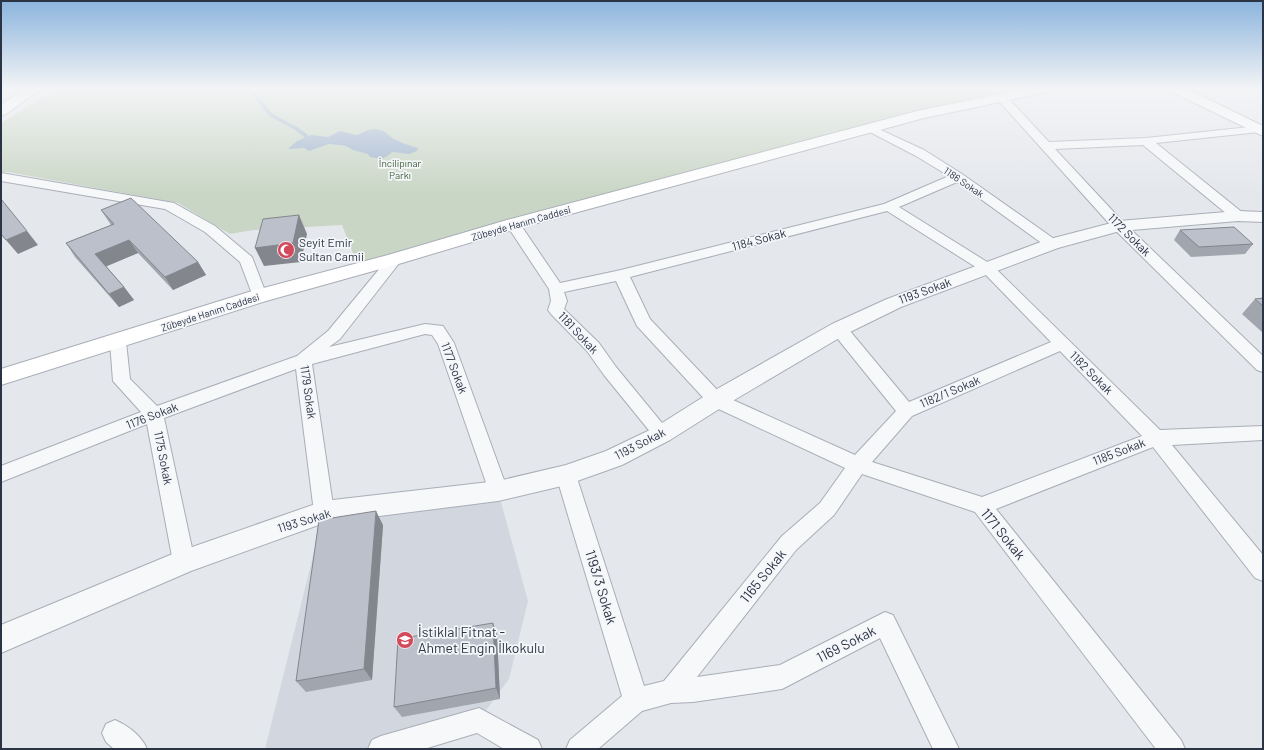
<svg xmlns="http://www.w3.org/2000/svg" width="1264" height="750" font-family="Barlow,sans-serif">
  <rect width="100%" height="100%" fill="#e4e7ec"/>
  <path fill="#d2d6de" d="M498,491L528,601L509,679L479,720L381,749H265L324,512Z"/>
  <path fill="#c9d6c5" d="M58,88H1018L1026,92L357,263L342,225L253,230L230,234L178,203L8,172H1V123Z"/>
  <path fill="#9fb4cc" d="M375,129C386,130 386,134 394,139C402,143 410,146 418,148L417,151L409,154L392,152C384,160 381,159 370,157L368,154L353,150L346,146L339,145L329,144L309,151L304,148L288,149L297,141L311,135L328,137L340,131L357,135L368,130Z"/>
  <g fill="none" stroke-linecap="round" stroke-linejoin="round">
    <path stroke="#9fb4cc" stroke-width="3.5" d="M249,88L271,115L297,129L306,136"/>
    <g stroke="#a9aeb7" stroke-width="2">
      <g id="minor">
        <path d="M1002,95L1006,96L1049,142L1146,138L1259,126L1263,127V131L1259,132L1156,143L1243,213L1245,216L1243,219H1233L1143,145L1055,149L1124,223L1263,356V372L1257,370L1114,229L998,100L997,98L998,96Z"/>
        <path d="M870,125L924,150L962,174L1057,241L1059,244L1057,247L1052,248L1047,247L957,182L899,207L992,265L1160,430L1263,426V440L1172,445L1263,555V581L1255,578L1153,447L996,509L1181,740L1185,749H1156L975,512L862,474L834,515L796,550L697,677L780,665L885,612L893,615L959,749H933L880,638L782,689L693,702L671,703L642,711L598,749H566L570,740L622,696L556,475L559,469L566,467L573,469L576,475L644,686L664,681L782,536L820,503L845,468L710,405L637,326L616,281L564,292L567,301L564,309L599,343L616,367L671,434L668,439L662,441L656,439L604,375L587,351L551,314L548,310L551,301L549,289L506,224L508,221H518L560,283L621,270L884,204L949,176L916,156L866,130L864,128L866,126ZM887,211L982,271L1051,342L909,402L845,325L839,324L833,325L831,329L833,333L896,411L855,455L722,395L650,319L630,277ZM1060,351L1142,436L982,497L872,462L912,416Z"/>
        <path d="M1,173L174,203L215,226L252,257L267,296L264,299L259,301L254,299L240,262L205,232L165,209L1,181Z"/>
        <path d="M395,255L400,256L402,259L400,262L340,339L329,347L425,324L443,326L454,343L508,491L505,497L498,499L491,497L438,344L432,335L425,334L312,364L334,512L331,518L324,521L317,518L314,512L296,369L164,418L195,562L192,569L184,572L176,569L173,562L147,424L1,482V466L141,412L113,381L110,342L112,338L118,336L124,338L126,342L130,379L157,406L297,356L328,331L390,256Z"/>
        <path d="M479,708L538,740L542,749H504L477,733L424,749H368L372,740L381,736Z"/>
        <path d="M115,720C128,726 141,735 147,749H114L106,742L102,733L106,724Z"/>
      </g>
    </g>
    <g stroke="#a9aeb7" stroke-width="2">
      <path id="tertiary" d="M1238,211L1263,212V222L1238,221L1120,231L1058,248L901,307L846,334L724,406L670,440L622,465L566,485L498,501L324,523L191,571L1,653V625L175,553L324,501L498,481L566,465L606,451L654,428L708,394L832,324L887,299L1046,240L1119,221Z"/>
    </g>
    <g stroke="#a9aeb7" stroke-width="2">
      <g id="secondary">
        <path d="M26,88H42L6,114L1,115V105Z"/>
        <path d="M1029,88H1054L1052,91L1047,92L924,118L519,228L402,263L266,301L1,385V369L252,291L388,255L507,220L917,111Z"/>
        <path d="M1168,88H1185L1263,126V136L1170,91Z"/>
      </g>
    </g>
    <use href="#minor" fill="#f7f8fa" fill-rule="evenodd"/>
    <use href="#tertiary" fill="#f7f8fa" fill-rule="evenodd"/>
    <use href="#secondary" fill="#fff" fill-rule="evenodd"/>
  </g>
  <g fill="#a1a5ae">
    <path d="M101,210L198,262L206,275L173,290L138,253L106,266L124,287L134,300L119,307L75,257L66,243L111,225Z"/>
    <path d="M1180,230L1253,244L1245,254L1191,257L1174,240Z"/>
    <path d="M1263,298V333L1242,314L1255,299Z"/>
    <path d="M383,525L372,680L306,692L296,681Z"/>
    <path d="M493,623L497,635L500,699L402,717L394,707Z"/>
  </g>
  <g fill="#83868d">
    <path d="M299,215L307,234L301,262L264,266L255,248Z"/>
    <path d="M27,231L38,245L18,254L6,240Z"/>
    <path d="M129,240L138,253L105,267L95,254Z"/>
    <path d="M198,262L206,275L173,290L165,277Z"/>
    <path d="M124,287L134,300L119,307L109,294Z"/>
    <path d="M376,511L383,525L372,680L364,669Z"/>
    <path d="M493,623L497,635L500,699L496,688Z"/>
  </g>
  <g fill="#bbc0ca" stroke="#83868d">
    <path d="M131,198L198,262L165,277L129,240L95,254L124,287L109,294L66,243L114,224L101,210Z"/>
    <path d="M1,199L27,231L6,240L1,234Z"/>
    <path d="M299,215L293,243L255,248L263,219Z"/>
    <path d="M1234,227L1253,244L1199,247L1180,230Z"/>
    <path d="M1263,298V306L1255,299Z"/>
    <path d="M376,511L364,669L296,681L319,520Z"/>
    <path d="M493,623L496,688L394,707L398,639Z"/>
  </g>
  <linearGradient id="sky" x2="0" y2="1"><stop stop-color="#8bb4dd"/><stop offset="0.46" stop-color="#f3f4f6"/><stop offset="1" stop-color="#f3f4f6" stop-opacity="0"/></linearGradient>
  <rect width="1264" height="193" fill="url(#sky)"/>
  <defs>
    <g id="mosque-disc" transform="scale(0.9)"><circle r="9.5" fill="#d1495b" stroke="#f4f6f9"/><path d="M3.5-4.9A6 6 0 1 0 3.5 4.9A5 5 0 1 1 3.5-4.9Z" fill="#fff"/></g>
    <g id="school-disc" transform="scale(0.9)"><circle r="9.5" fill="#d1495b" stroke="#f4f6f9"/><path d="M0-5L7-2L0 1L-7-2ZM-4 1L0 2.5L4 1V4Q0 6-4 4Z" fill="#fff"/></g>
  </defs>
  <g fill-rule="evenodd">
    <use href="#mosque-disc" x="286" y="250"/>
    <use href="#school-disc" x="405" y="640"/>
  </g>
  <g text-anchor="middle" stroke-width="3.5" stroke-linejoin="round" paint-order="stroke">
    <g font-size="10" fill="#3f6138" stroke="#f4f6f9">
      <text x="400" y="167">İncilipınar<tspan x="400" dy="12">Parkı</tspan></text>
    </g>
    <g font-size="10" fill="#2b3445" stroke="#f4f6f9">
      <text transform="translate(964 182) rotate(34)" y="4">1186 Sokak</text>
      <text transform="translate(521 223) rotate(-16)" y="4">Zübeyde Hanım Caddesi</text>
      <text transform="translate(210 312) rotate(-18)" y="4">Zübeyde Hanım Caddesi</text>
    </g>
    <g font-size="12" fill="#2b3445" stroke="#f4f6f9">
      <text transform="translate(1129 235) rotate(45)" y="4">1172 Sokak</text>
      <text transform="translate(759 240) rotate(-15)" y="4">1184 Sokak</text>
      <text transform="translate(925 291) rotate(-20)" y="4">1193 Sokak</text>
      <text transform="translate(578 333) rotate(47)" y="4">1181 Sokak</text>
      <text transform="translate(454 368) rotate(69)" y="4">1177 Sokak</text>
      <text transform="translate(1091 373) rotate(45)" y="4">1182 Sokak</text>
      <text transform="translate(308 392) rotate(82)" y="4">1179 Sokak</text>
      <text transform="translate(950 392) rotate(-23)" y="4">1182/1 Sokak</text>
      <text transform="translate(152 416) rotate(-21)" y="4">1176 Sokak</text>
      <text transform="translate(640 444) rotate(-27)" y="4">1193 Sokak</text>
      <text transform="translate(1119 452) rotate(-21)" y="4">1185 Sokak</text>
      <text transform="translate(163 458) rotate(79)" y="4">1175 Sokak</text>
      <text transform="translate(304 521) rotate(-17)" y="4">1193 Sokak</text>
    </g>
    <g font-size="12" fill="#2b3445" stroke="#f4f6f9" text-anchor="start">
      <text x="299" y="247">Seyit Emir<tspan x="299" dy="14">Sultan Camii</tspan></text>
    </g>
    <g font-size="14" fill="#2b3445" stroke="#f4f6f9">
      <text transform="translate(1003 534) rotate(51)" y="5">1171 Sokak</text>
      <text transform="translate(763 576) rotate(-51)" y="5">1165 Sokak</text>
      <text transform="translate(601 587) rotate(73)" y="5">1193/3 Sokak</text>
      <text transform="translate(846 644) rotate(-27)" y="5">1169 Sokak</text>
    </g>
    <g font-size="14" fill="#2b3445" stroke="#f4f6f9" text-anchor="start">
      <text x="418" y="637">İstiklal Fitnat -<tspan x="418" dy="16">Ahmet Engin İlkokulu</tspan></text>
    </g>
  </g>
  <rect width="1264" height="750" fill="none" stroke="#2b3445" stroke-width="4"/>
</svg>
